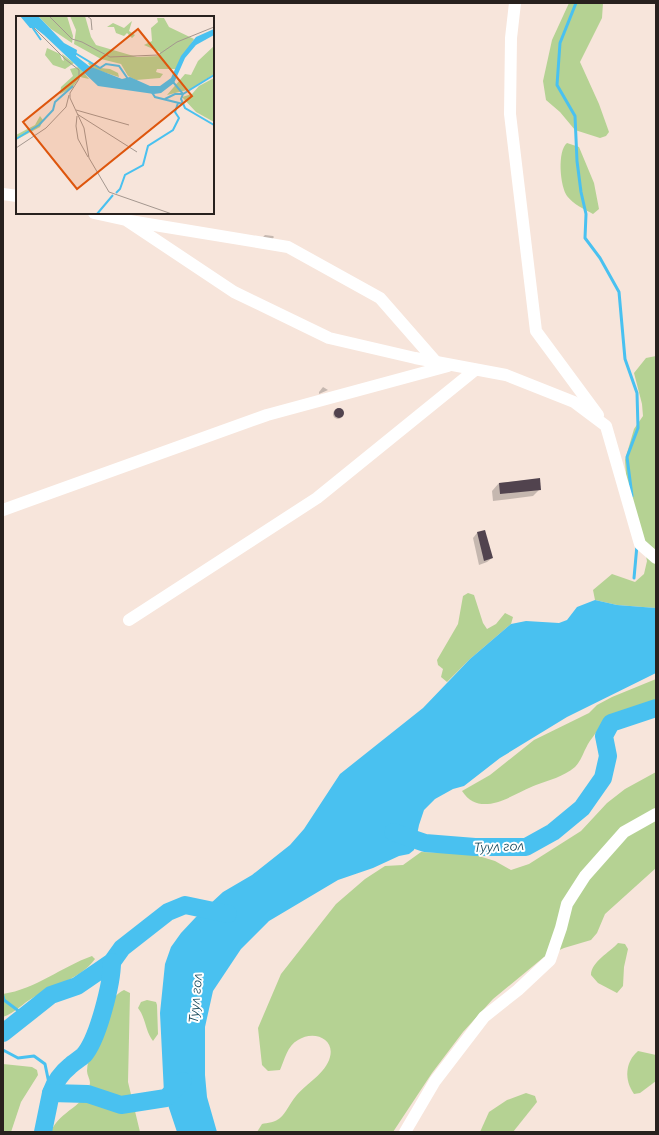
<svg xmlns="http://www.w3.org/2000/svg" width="659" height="1135" font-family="Raleway,sans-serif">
  <rect width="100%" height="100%" fill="#f7e5db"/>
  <g fill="#b5d293">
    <path d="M569,3H603L602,18L580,62L599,104L609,132L606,136L600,138L575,130L560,112L546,100L543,81L552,40Z"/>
    <path d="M567,143L579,147L594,183L599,209L593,214C584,209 573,204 567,196C560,186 557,151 567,143Z"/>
    <path d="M656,356V608L617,605L595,600L593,590L612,574L635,582L644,574L647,561L641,533L627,489L625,460L634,429L643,416L642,404L634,373L646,358Z"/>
    <path d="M468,593L474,595L483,623L487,629L496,624L505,613L513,617L511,624L470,659L447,682L441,677L443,669L438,665L437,660L458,624L463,596Z"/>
    <path d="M656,679V701C640,704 621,710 608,719C603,723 590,740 587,746C583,753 581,761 575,767C563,777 549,780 536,785C514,793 481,820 462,791L490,775L534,740L589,713L597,705L612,697Z"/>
    <path d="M656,772V868L605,914L597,933L591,940L564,948L544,957L493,999L463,1032L432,1073L393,1132H257L262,1124C267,1123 276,1122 280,1118C286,1113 290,1103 296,1096C306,1084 326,1073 330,1057C335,1038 313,1030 298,1040C287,1046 285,1059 280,1070L268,1071L262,1065L258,1028L281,974L336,904L365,879L385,866L403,865L421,852L472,854L495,861L511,870L529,864L581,831L607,803L625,789Z"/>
    <path d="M618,943L625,944L628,949L624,967L623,986L617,993L598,983L591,975C591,962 610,952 618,943Z"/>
    <path d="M92,956L95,959C79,980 55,984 34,997C23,1003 15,1013 3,1017V994C36,989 61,967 92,956Z"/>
    <path d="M124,990L130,993L128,1082L140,1132H51C59,1110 88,1106 90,1083C90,1079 87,1075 87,1071C87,1056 99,1042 103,1028C105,1020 105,1012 110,1005C114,998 117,993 124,990Z"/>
    <path d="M147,1000L156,1002L157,1005L158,1034L153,1041C145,1031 146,1018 138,1008L141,1002Z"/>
    <path d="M638,1051L656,1055V1081L640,1093L634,1094C624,1080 625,1062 638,1051Z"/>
    <path d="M3,1064L32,1067L37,1070L38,1075L21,1102L11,1132H3Z"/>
    <path d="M526,1093L535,1096L537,1102L513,1132H480L489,1112L507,1100Z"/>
  </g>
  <path fill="#49c1f0" d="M595,600L617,605L656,608V673L567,717L500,758L464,786L453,789L435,799L424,810L419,825L414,850L409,854L399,856L373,868L338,880L269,921L241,949L213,991L205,1027V1075L207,1097L217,1132H177L164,1093L160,1013L165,964L171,947L181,933L196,917L223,892L252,875L290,845L304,829L340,774L423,708L470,659L511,624L526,621L559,623L567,620L577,607Z"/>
  <g fill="#0003">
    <path d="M265,235L273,236L274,237L270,242L260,240Z"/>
    <path d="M323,387L328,390L319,394V392Z"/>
    <circle cx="338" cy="414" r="5"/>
    <path d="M539,479L540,489L533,496L493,501L492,491L499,483Z"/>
    <path d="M484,531L492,558L487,562L479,565L473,538L477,533Z"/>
  </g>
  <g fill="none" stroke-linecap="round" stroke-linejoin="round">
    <g stroke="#49c1f0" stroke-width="3">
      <path d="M576,3L560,43L557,85L575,116L577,161L581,192L586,214L585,238L600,258L619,292L625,359L637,393L638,428L627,457L632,496"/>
      <path d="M634,578L637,545"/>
      <path d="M3,996L4,1000L24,1015"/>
      <path d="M3,1050L18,1058L34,1056L45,1064L51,1093"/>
    </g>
    <g stroke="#49c1f0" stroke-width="18">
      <path d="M393,832L425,843L475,847H526L553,832L582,808L603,778L608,756L604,736L611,723L656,708"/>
      <path d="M3,1033L51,995L77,986L112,962L122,948L168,912L185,905L228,914"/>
      <path d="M51,1093C55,1082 60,1074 70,1066C74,1062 80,1059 84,1055C98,1039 112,983 112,962"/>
      <path d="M43,1132L51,1093L88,1094L121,1105L166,1098L183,1081"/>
    </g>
  </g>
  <g fill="#51434e">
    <circle cx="339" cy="413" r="5"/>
    <path d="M540,478L541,490L500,494L499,483Z"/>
    <path d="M485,530L493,558L484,561L477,532Z"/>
  </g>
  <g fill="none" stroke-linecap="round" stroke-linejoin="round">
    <g stroke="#fff" stroke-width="12">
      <path d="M515,3L511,38L510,114L536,331L598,415"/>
      <path d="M3,194L17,196"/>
      <path d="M94,213L126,220L234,292L329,338L415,358L506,375L574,402L606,426L640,544L656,558"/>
      <path d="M130,221L288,247L380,298L436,362"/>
      <path d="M3,510L267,415L448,366"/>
      <path d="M129,620L317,498L475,370"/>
      <path d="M405,1132L435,1081L484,1017L518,990L550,960L561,928L567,904L585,876L624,832L656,814"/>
    </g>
  </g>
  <g text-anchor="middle" stroke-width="4" stroke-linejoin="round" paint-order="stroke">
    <g font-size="13" font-style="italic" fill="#124558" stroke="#fff">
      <text transform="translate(499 846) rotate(-2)" y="5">Туул гол</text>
      <text transform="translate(195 998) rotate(-85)" y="5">Туул гол</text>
    </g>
  </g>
  <g transform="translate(16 16)">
    <rect width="198" height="198" fill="#f7e5db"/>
    <path d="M22,0H51L57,20L56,27L35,13ZM54,0H69L75,21L80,29L121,41L144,40V36L128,29L136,25L135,12L142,6L141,2H148L153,11L178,23L160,53H141L140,56L147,58L144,62L120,64L112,60L105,48L85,43L58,28L60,14ZM116,5L113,15L119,19L116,22L111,17L108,20L100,17L98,11H91L97,7L108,12ZM198,30V58L175,73L151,79L169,58L175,59L182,45ZM31,32L44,38L46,44L48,45L46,38L58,47L49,53L37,49L29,39ZM74,46L84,52L94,53L102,57L103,61L81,54L74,50L72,47ZM63,51L73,63L64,61L56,72L44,78L45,71L57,60L54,53ZM198,62V106L180,96L166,81L176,78L183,70ZM24,100L27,104L24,111L0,124V119L19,109Z" fill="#b5d293"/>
    <path d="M4,0H22L48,27L61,34L60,40L73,50L106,63L114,61L134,70H144L155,62L165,40L180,21L198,13V19L180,29L169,42L158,67L145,77L138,78L82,70L28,19L19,12H14Z" fill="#49c1f0"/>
    <path fill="none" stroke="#49c1f0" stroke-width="2" d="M14,8L25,24M59,37L84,52L90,48L103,50L112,63M157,66L167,78L198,59M135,75L139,81L167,88M167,78L165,83L169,92L198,109M149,83L159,78H167M0,123L23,109L37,94L39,86L57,70M100,177L104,173L109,159L127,149L132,130L157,114L163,102L159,96L162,87M81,198L97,179"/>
    <path fill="none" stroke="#a4978f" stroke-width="1" d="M33,0L56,23L66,26L94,41L142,39L161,26L198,11M71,0L75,3L76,14M18,12L49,43L63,54V63L54,77V82L68,112L73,142L93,176L156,198M60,94L113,109M61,98L121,136M61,100L60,110L62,123L72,141M0,132L30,112L50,91L53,79"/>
    <path fill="#de560d" fill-opacity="0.15" stroke="#de560d" stroke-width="2" d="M122,13L176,80L61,173L7,106Z"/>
    <rect width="198" height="198" fill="none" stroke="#28211e" stroke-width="2"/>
  </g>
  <rect width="659" height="1135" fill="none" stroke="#28211e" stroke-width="8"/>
</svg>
